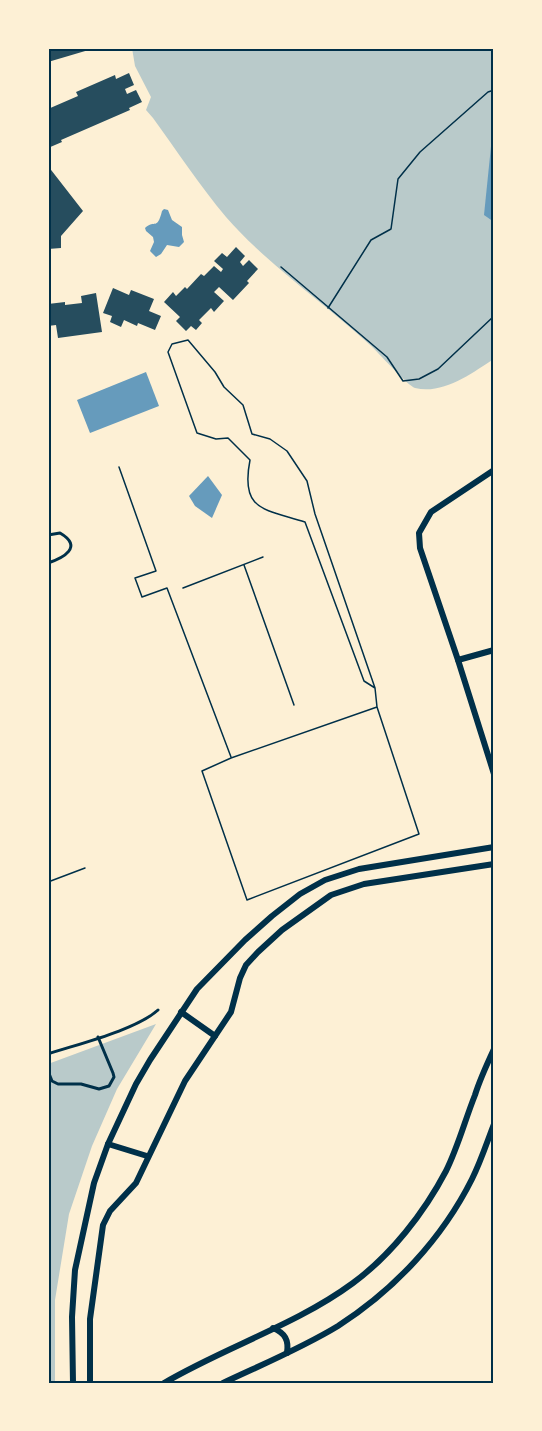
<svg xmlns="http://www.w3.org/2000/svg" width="542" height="1431" font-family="'Archivo Narrow',sans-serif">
  <rect width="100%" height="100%" fill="#fdf0d5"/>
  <g fill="#b9caca">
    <path d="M132,48H494V359C472,373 443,395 415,388C408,386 378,352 369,344C322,301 268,265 226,217C200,186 177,151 153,118L146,110L151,97L135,66Z"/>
    <path d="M156,1024L117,1089L92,1146L69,1214L55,1300V1383H48V1064Z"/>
  </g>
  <g fill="#669bbc">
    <path d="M494,117V222L484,215Z"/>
    <path d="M164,209L168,210L172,220L182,227V235L184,242L179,247L167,245L161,254L156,257L150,251L154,242L153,237L146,231L145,228C155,219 157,231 162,211Z"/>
    <path d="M146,372L159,406L90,433L77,400Z"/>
    <path d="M208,476L222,495L212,518L195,506L189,496Z"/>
  </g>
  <g fill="#264d5e">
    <path d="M48,48H92V49L48,62Z"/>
    <path d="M129,73L134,85L125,89L127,94L136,90L142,102L129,108L130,110L61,140L62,142L48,148V109L78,96L76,92L115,75L116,79Z"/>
    <path d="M48,166L83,211L61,236V248L48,249Z"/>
    <path d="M236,247L245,256L240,262L243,266L249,260L258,269L247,281L249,283L233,300L219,287L214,292L224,301L214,312L211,308L199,320L202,323L196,330L191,326L186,331L176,321L180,317L164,302L173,292L176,296L185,287L187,289L201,274L204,276L214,266L221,272L223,269L214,261L222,253L227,257Z"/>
    <path d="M113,288L129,295L131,290L154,299L149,311L161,316L155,330L138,323L137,326L124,320L121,327L110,322L112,316L103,313Z"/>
    <path d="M96,293L102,332L58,338L56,325L48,326V304L65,302V305L82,303L81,296Z"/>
  </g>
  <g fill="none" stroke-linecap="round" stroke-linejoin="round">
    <g stroke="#003049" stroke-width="1.5">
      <path d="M281,267L387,357L403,381L419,379L438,369L494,316"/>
      <path d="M328,308L371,240L391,229L398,179L420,152L488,92L494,90"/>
      <path d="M119,467L156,571L135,578L142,597L167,588L231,757"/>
      <path d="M244,565L294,705"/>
      <path d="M183,588L263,557"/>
      <path d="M375,688L364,681L305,522C264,509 240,511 250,460L228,438L216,439L197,433L168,352L172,344L188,340L215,372L224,387L243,405L252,434L270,439L287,451L307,481L315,514L375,688L377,707L419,834L247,900L202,771L231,758L377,707"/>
      <path d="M48,882L85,868"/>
    </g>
    <g stroke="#003049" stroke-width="3">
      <path d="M48,535L60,533C84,547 63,558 48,563"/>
      <path d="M48,1054C78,1044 136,1030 158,1010"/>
      <path d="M48,1071L52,1081L58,1084H81L99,1089L109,1086L114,1077L113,1073L98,1037"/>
    </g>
    <g stroke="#003049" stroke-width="6">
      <path d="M494,470L431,512L419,533L420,548L458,660L494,774"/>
      <path d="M458,660L494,650"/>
      <path d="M181,1012L215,1036"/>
      <path d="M108,1144L147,1156"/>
      <path d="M273,1328C285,1333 289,1340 287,1353"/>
      <path d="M73,1383L72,1317L75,1270L94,1183L108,1144L136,1084L150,1060L197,989L245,940L272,916L300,894L325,880L359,869L494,847"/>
      <path d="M90,1383V1319L103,1225L110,1211L136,1183L185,1081L231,1012L240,978L246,965L258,952L282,930L331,895L364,884L494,864"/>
      <path d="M164,1383C225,1347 296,1325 353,1283C391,1255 424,1213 446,1171C458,1147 465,1120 475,1095C480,1079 487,1064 494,1049"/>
      <path d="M223,1383C261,1365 302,1348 338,1326C394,1290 442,1239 472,1179C481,1161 487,1142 494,1124"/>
    </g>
  </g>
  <rect width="542" height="1431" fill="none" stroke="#fdf0d5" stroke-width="99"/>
  <rect x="50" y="50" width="442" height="1332" fill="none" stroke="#003049" stroke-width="2"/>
</svg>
